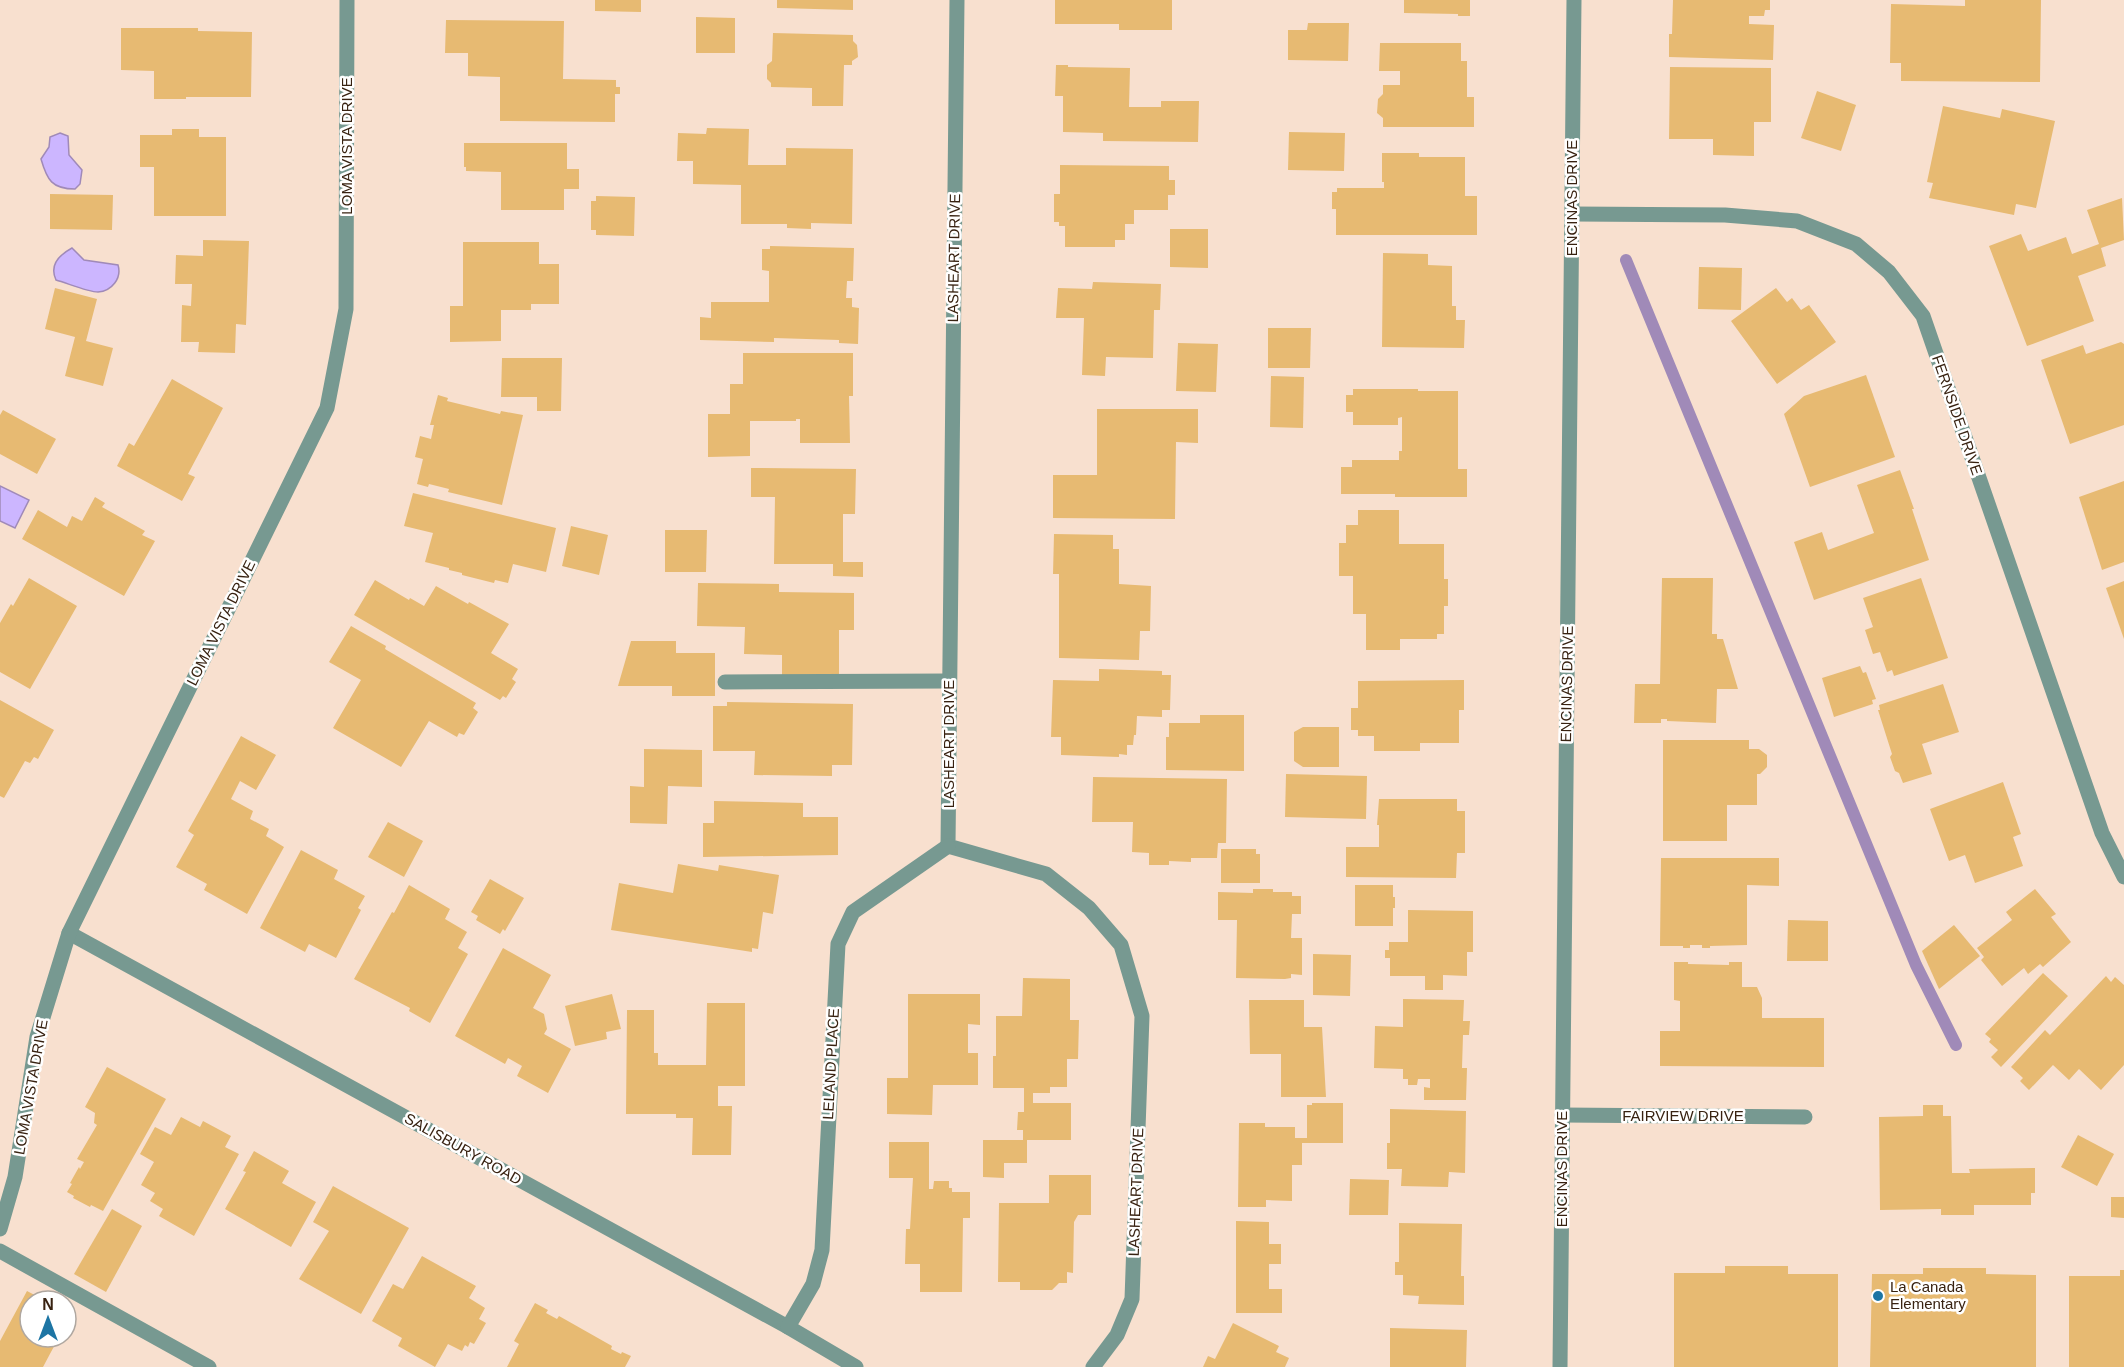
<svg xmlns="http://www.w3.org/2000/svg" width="2124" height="1367" font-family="Arial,sans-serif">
  <rect width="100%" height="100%" fill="#f8e0cf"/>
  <g fill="#ccb6ff" stroke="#a08ab8" stroke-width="1.5">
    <path d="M60,133L68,136L69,155L82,170L80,184L75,189C52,189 47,180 41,159L49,147L50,137Z"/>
    <path d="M72,248L84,260L118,265C122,278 112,291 98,292C88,292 67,283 56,280C49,265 59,255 72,248Z"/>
    <path d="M0,486L29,500L15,528L0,521Z"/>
  </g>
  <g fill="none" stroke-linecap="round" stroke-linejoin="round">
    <path stroke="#a08ab8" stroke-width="12" d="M1626,260L1916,965L1956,1045"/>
  </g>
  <g fill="#e7ba72">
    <path d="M595,0H641V12L595,11Z"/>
    <path d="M777,0H853V10L777,8Z"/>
    <path d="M1055,0H1172V30H1119V24H1055Z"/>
    <path d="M1404,0H1470V16H1458V14L1404,13Z"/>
    <path d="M1673,0H1770V10H1765L1764,16H1749V24L1774,25L1773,60L1669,57V34H1672Z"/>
    <path d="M1965,0H2041L2040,82L1901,81V63H1890L1891,4L1965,6Z"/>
    <path d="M696,17L735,18V53H696Z"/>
    <path d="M446,20L564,21L563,79L616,80V87H620V94H615V122L500,121V77L468,76V53H445Z"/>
    <path d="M1308,23H1349L1348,61L1288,60V30H1307Z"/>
    <path d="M121,28H198V31L252,32L251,97H186V99H154V71L121,70Z"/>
    <path d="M773,33L853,35V41L857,45L858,57L852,61V65H844L843,106H812V88L771,87V83L767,79V65L772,61Z"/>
    <path d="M1380,43H1461V61H1467V97H1474V127H1383V118L1377,113L1378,99L1383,94V85H1400V71H1379Z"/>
    <path d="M1056,65H1068V67L1130,68L1129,107H1161V101H1199L1198,142L1103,141V133L1063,132V96H1055Z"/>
    <path d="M1670,67L1771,68V122H1754V156L1713,155V139H1669Z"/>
    <path d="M1817,91L1856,105L1841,151L1801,138Z"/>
    <path d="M1943,106L2000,118L2002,109L2055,121L2036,208L2016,204L2014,215L1929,198L1933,183L1927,182Z"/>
    <path d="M707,128L749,129L748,165H786V148L853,149L852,224L811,223V229L787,228V224H741V185L693,184V161H677L678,133L706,134Z"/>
    <path d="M172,129H199V137H226V216H154V167H140V135H172Z"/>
    <path d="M1289,132L1345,133L1344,171L1288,170Z"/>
    <path d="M464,143H567V169H579V189H564V210H501V172L466,171V167H464Z"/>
    <path d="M1382,153H1419V157H1465V196H1477V235H1336V209H1332V192H1337V188H1384V182H1382Z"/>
    <path d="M1060,165L1169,166V180H1175V195H1168V210H1134V224H1125V240H1115V247H1065V226H1059V222H1054V194H1060Z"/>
    <path d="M50,194L113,195L112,230L50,229Z"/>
    <path d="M596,196L635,197L634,236L596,235V230H591V201H596Z"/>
    <path d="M2122,198L2124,240L2101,248L2106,266L2078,276L2094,321L2027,346L1989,246L2021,234L2028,251L2066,237L2072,254L2099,244L2087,210Z"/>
    <path d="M1170,229H1208V268L1170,267Z"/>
    <path d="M203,240L249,241L246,325L236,324L235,353L198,352L199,342H181L182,305L191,306L192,284H175L176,255L203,256Z"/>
    <path d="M463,242H539V264H559V304H531V310H501V341L450,342V306H463Z"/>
    <path d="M770,246L854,248L853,281H847L846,298H852V307L859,308L858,344L839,343V340L774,338V342L700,340V317L711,318V302H769V271L762,270V249H770Z"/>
    <path d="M1383,253L1428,254V265L1452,266V306H1456V320H1465L1464,348L1382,347Z"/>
    <path d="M1699,267L1742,268L1741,310L1698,309Z"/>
    <path d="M1093,282L1161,284L1160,310H1154L1153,358L1106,357L1105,376L1082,375L1084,318H1056L1058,288L1092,289Z"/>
    <path d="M55,288L97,299L86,341L113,348L103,386L65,376L75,337L45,329Z"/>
    <path d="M1776,288L1787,302L1792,298L1801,310L1809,305L1836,342L1777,384L1731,321Z"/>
    <path d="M1268,328H1311L1310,368H1268Z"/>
    <path d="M2121,342L2124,344V425L2070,444L2041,360L2083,345L2086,354Z"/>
    <path d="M1178,343L1218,344L1216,392L1176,391Z"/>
    <path d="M743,353H853V396H849L850,443H800V419H796V421H750V456L708,457V414H730V384H743Z"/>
    <path d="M502,358H562L561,411H537V397H501Z"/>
    <path d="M1866,375L1895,457L1810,487L1784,414L1804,396Z"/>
    <path d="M1271,376L1304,377L1303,428L1270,427Z"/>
    <path d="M172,379L223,408L188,474L195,477L182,501L117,466L129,443L134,446Z"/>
    <path d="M1353,389H1418V391H1458V469H1467V497H1395V494H1341V467H1352V460H1399V451H1402V417L1398,418V425H1353V412H1346V395H1353Z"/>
    <path d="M438,395L448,398L447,401L500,414L501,411L523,415L502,505L448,492L449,489L429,484L428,487L417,484L423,459L415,457L420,436L431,439L434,425H430Z"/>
    <path d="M1097,409H1198V443L1176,442L1175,519L1053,518V475H1097Z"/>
    <path d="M3,410L56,439L37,474L0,454V415Z"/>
    <path d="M751,468L856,469L855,514H843V562H863V577L833,576V564H774L775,497H751Z"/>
    <path d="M1900,470L1914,509H1912L1929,560L1814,600L1794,542L1822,532L1828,550L1874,533L1857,485Z"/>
    <path d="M2124,481V562L2102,570L2079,497Z"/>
    <path d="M413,493L556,528L546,572L513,564L508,583L495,580L494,583L462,575V573L449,570V568L425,562L433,533L404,526Z"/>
    <path d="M95,497L105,503L102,507L145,531L142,535L155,541L124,596L22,539L38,510L67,527L72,516L82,521Z"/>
    <path d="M1358,510H1399V544H1444V579H1448V606H1444V634H1437V639H1400V650H1366V614H1353V576H1339V543H1346V525H1358Z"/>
    <path d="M571,526L608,535L599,575L562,566Z"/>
    <path d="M665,530H707L706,572H665Z"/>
    <path d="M1054,534L1113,535V549H1119V584L1151,586L1150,631H1140L1139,660L1059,658V574H1053Z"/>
    <path d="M29,578L77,606L30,689L0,672V623L11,604L13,606Z"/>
    <path d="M1662,578H1713L1712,634H1717V639H1723L1738,689H1717L1716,723L1667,721V719H1661V723H1634L1635,684H1660Z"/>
    <path d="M1921,578L1948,658L1894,676L1892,670L1887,672L1880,652L1873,654L1865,630L1873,627L1863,598Z"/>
    <path d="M375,580L409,600L410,598L424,606L436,586L468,604L469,602L509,624L491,653L518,669L512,679L516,682L506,698L503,696L500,700L354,615Z"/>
    <path d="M2124,581V639L2106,588Z"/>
    <path d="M698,583L779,584V592L854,593V630H839V676L782,675V655L744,654L745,627L697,626Z"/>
    <path d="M351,626L386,646L385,649L476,703L473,708L478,712L464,735L459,733L457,737L429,721L401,767L333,728L361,680L329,662Z"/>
    <path d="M631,641H676V653H715V696H672V686H618Z"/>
    <path d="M1860,666L1863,673L1866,672L1876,699L1872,700L1873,704L1834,717L1822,678Z"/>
    <path d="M1099,669L1162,671V675H1171L1170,710H1162V717L1137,716L1136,735H1134L1133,745H1127V755L1119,754V757L1061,755V737H1051L1053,680L1099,681Z"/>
    <path d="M1464,680V710H1459V743H1420V751H1374V736H1358V730H1351V708H1358V681Z"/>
    <path d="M1943,684L1959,732L1922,744L1932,774L1903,783L1899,773L1895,771L1890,757L1892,754L1878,710H1880L1879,705Z"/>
    <path d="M0,700L54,730L38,759L34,757L30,763L25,761L4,798L0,796Z"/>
    <path d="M727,702L853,704L852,765H832V776L754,775L755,751H713V706H727Z"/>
    <path d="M1200,715H1244V771L1166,770V737H1169V723H1200Z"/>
    <path d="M1303,727H1339V767H1303L1294,761V732Z"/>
    <path d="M241,736L276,755L256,790L240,781L231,799L253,811L250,819L269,829L266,836L284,847L247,914L204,890L207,884L176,867L194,835L188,831Z"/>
    <path d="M1663,740H1749V749H1759L1767,755V767L1760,774H1757V805H1727V841H1663Z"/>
    <path d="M644,749L702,750V787L668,786L667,824L630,823V786L644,787Z"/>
    <path d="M1286,774L1367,776L1366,819L1285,817Z"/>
    <path d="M1093,777L1227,779L1226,843H1218L1217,858H1191V862L1169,861V865H1149V853L1132,852L1133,822H1092Z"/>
    <path d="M2003,782L2021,834L2013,837L2023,866L1975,883L1965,855L1949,861L1930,809Z"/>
    <path d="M1379,799H1457V811H1465V853H1457L1456,878L1346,877V847H1379V825H1377Z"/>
    <path d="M714,801L803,803V817H838V855L703,857V823H714Z"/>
    <path d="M388,822L423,841L404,877L368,857Z"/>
    <path d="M1221,849H1256V854H1260V883H1221Z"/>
    <path d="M301,850L338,870L334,879L365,896L358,908L361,910L336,958L309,944L305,952L260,928Z"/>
    <path d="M1661,858H1779V886L1747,885V945L1710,946V948H1702V945H1690V948H1683V946H1660Z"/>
    <path d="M678,864L718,871L719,865L779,875L773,914L763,912L758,949L752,948V952L611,930L619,883L673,893Z"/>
    <path d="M490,879L524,898L505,931L503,929L500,934L476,920L478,916L471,912Z"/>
    <path d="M409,885L450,909L445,919L467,932L458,948L468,954L430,1023L409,1011L410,1008L354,979L392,912L394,913Z"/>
    <path d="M1355,885H1393V897H1395V908H1393V926H1355Z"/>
    <path d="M1253,889H1273V892H1292V896H1301V914H1292L1291,938H1302V975L1291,974V978L1285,979L1236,978L1237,920H1218V892L1253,893Z"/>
    <path d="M2035,889L2056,914L2051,917L2071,942L2043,967L2040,964L2028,974L2024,968L2002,986L1981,960L1984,957L1977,948L2012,920L2006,912Z"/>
    <path d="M1408,910L1473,911V952H1467V976L1443,975V990H1425V976H1390V958H1385V950H1389V942H1408Z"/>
    <path d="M1788,920L1828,921V961H1787Z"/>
    <path d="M1954,925L1980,956L1939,989L1922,951Z"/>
    <path d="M503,948L551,975L533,1008L544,1014L547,1029L544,1034L571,1049L548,1093L517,1076L522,1066L508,1058L505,1064L455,1036Z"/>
    <path d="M1313,954L1351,955L1350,996L1313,995Z"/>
    <path d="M1674,962H1688V964L1729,965V962H1742V987H1757L1762,998V1018H1824V1067L1660,1066V1031H1680V1001L1674,1000Z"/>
    <path d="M2043,973L2068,996L2001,1067L1991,1057L1998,1050L1989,1042L1991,1039L1985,1034Z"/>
    <path d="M2106,976L2111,982L2115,977L2124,985V1065L2101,1090L2079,1069L2069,1080L2053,1065L2029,1090L2020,1081L2023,1078L2011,1067L2045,1030L2050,1035Z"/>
    <path d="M1023,978L1070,979V1020H1079L1078,1059H1067V1087H1050V1093H1033V1103H1071V1140H1027V1163H1004V1178L983,1177V1140H1023V1130H1017L1018,1112H1024V1088H993V1056H996V1016H1022Z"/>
    <path d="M612,994L621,1029L606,1032L607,1039L575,1046L565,1006Z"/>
    <path d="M908,994H980V1025L968,1024V1053H978V1085H933L932,1115L887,1114V1078H908Z"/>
    <path d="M1403,999L1464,1000L1463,1021H1470L1469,1035H1463L1462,1068H1467L1466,1100H1424V1087L1430,1088V1079H1418L1417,1085H1408V1079H1403V1069L1374,1068L1375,1026L1403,1027Z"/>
    <path d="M1249,1000H1304V1027H1322L1326,1097H1281V1054H1250Z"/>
    <path d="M707,1003H745V1086H718V1106H732L731,1155H692L693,1118H676V1114H626L627,1010H654V1053H658V1065H706Z"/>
    <path d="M107,1067L166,1099L103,1211L91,1205L90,1207L73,1198L74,1196L67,1192L72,1184L70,1183L79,1167L80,1169L84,1162L77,1159L97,1125L94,1123L95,1113L85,1107Z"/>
    <path d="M1312,1103H1343V1143H1302V1165H1292V1201L1266,1200V1207H1238L1239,1123H1265V1127H1295V1138H1307V1105H1312Z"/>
    <path d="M1923,1105H1943V1116H1951L1952,1173H1970L1969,1169L2035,1168V1193H2031V1205H1974V1215H1941V1209L1880,1210L1879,1117L1923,1116Z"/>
    <path d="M1390,1109L1466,1111L1465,1173L1449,1172L1448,1187L1401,1186L1402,1169H1387V1143H1390Z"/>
    <path d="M181,1117L200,1127L203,1121L231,1136L225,1147L239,1154L194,1236L159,1216L163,1209L150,1201L155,1193L141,1185L154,1162L140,1154L155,1127L171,1135Z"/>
    <path d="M2078,1135L2114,1154L2097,1186L2061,1167Z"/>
    <path d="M889,1142H929V1189H933L934,1181H949V1188H952V1192H970V1218H963L962,1292H920V1264H905L906,1229H910L913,1178H889Z"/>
    <path d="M254,1151L289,1171L282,1183L316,1202L291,1247L225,1209L246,1172L243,1171Z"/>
    <path d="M1049,1175H1091V1215H1078L1074,1222L1073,1273L1067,1272V1283H1059L1052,1290H1020V1282H998L999,1203H1049Z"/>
    <path d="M1350,1179L1389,1180L1388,1215H1349Z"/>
    <path d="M333,1186L409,1228L361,1314L299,1279L329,1231L313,1222Z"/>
    <path d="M2111,1197H2124V1218L2111,1217Z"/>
    <path d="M112,1209L142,1226L106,1292L74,1274Z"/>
    <path d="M1236,1221L1269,1222V1244H1281V1264H1269V1289H1282V1313H1236Z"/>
    <path d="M1399,1223L1462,1224L1461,1276H1464V1305L1418,1304L1419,1296L1403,1295V1275H1395V1262H1399Z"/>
    <path d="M422,1256L476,1286L469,1298L485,1308L479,1319L486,1323L474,1344L470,1342L468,1347L465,1345L462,1351L448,1344L435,1367L398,1346L402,1338L372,1321L393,1284L403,1289Z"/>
    <path d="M1725,1266H1788V1274H1838V1367H1674V1273H1725Z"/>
    <path d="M1923,1268H1986V1274L2036,1275V1367H1870L1872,1274H1923Z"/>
    <path d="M2120,1270H2124V1367H2069V1276H2120Z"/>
    <path d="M27,1291L46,1301H30V1337H59L43,1367H0V1341Z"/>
    <path d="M535,1303L548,1310L546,1313L557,1319L559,1316L612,1346L611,1349L621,1354L622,1352L631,1356L625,1367H507L519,1344L514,1341Z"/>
    <path d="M1233,1323L1279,1346L1276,1352L1289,1358L1285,1367H1203L1208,1356L1215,1359Z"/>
    <path d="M1390,1328L1467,1330L1466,1367H1390Z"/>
  </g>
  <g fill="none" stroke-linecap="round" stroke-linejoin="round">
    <g stroke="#779991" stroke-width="15">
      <path d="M725,682L949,681"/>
      <path d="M0,1251L209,1367"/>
    </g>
    <g stroke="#779991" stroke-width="15">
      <path d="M957,0L948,846L1046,874L1089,908L1121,945L1142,1016L1132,1299L1117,1335L1093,1367"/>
      <path d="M1573,214L1725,215L1797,221L1856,244L1889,272L1923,316L2102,833L2124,877"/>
      <path d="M69,933L788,1327L856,1367"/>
      <path d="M1562,1115L1805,1117"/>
      <path d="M0,1229L15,1177L37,1037L69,933L327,408L346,309L347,0"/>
      <path d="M788,1327L813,1284L822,1250L838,944L853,912L948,846"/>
      <path d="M1560,1367L1574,0"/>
    </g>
  </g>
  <circle fill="#1d75a4" stroke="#fff" stroke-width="2" cx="1878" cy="1296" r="6"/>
  <g text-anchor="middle" stroke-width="5" stroke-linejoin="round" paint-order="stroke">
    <g font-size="15" fill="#382211" stroke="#fff">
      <text transform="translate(347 146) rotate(-90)" y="5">LOMA VISTA DRIVE</text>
      <text transform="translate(1572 198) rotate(-90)" y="5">ENCINAS DRIVE</text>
      <text transform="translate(954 258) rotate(-89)" y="5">LASHEART DRIVE</text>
      <text transform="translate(1957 415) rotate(71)" y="5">FERNSIDE DRIVE</text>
      <text transform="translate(221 623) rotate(-64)" y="5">LOMA VISTA DRIVE</text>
      <text transform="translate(1567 684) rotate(-89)" y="5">ENCINAS DRIVE</text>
      <text transform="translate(949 744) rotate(-90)" y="5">LASHEART DRIVE</text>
      <text transform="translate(831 1064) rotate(-87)" y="5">LELAND PLACE</text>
      <text transform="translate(31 1087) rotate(-80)" y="5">LOMA VISTA DRIVE</text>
      <text x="1683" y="1121">FAIRVIEW DRIVE</text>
      <text transform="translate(463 1149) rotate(29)" y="5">SALISBURY ROAD</text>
      <text transform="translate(1562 1169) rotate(-90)" y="5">ENCINAS DRIVE</text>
      <text transform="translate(1136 1192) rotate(-88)" y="5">LASHEART DRIVE</text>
    </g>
    <g font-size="15" fill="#382211" stroke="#fff" text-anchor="start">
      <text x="1890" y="1292">La Canada<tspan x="1890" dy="17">Elementary</tspan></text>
    </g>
  </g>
  <g transform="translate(48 1319)"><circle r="28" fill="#ffffff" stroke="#afa7a0" stroke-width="1.5"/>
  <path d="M0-4.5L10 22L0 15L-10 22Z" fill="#1d75a4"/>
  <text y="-9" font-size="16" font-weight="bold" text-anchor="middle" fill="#382211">N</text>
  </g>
</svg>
